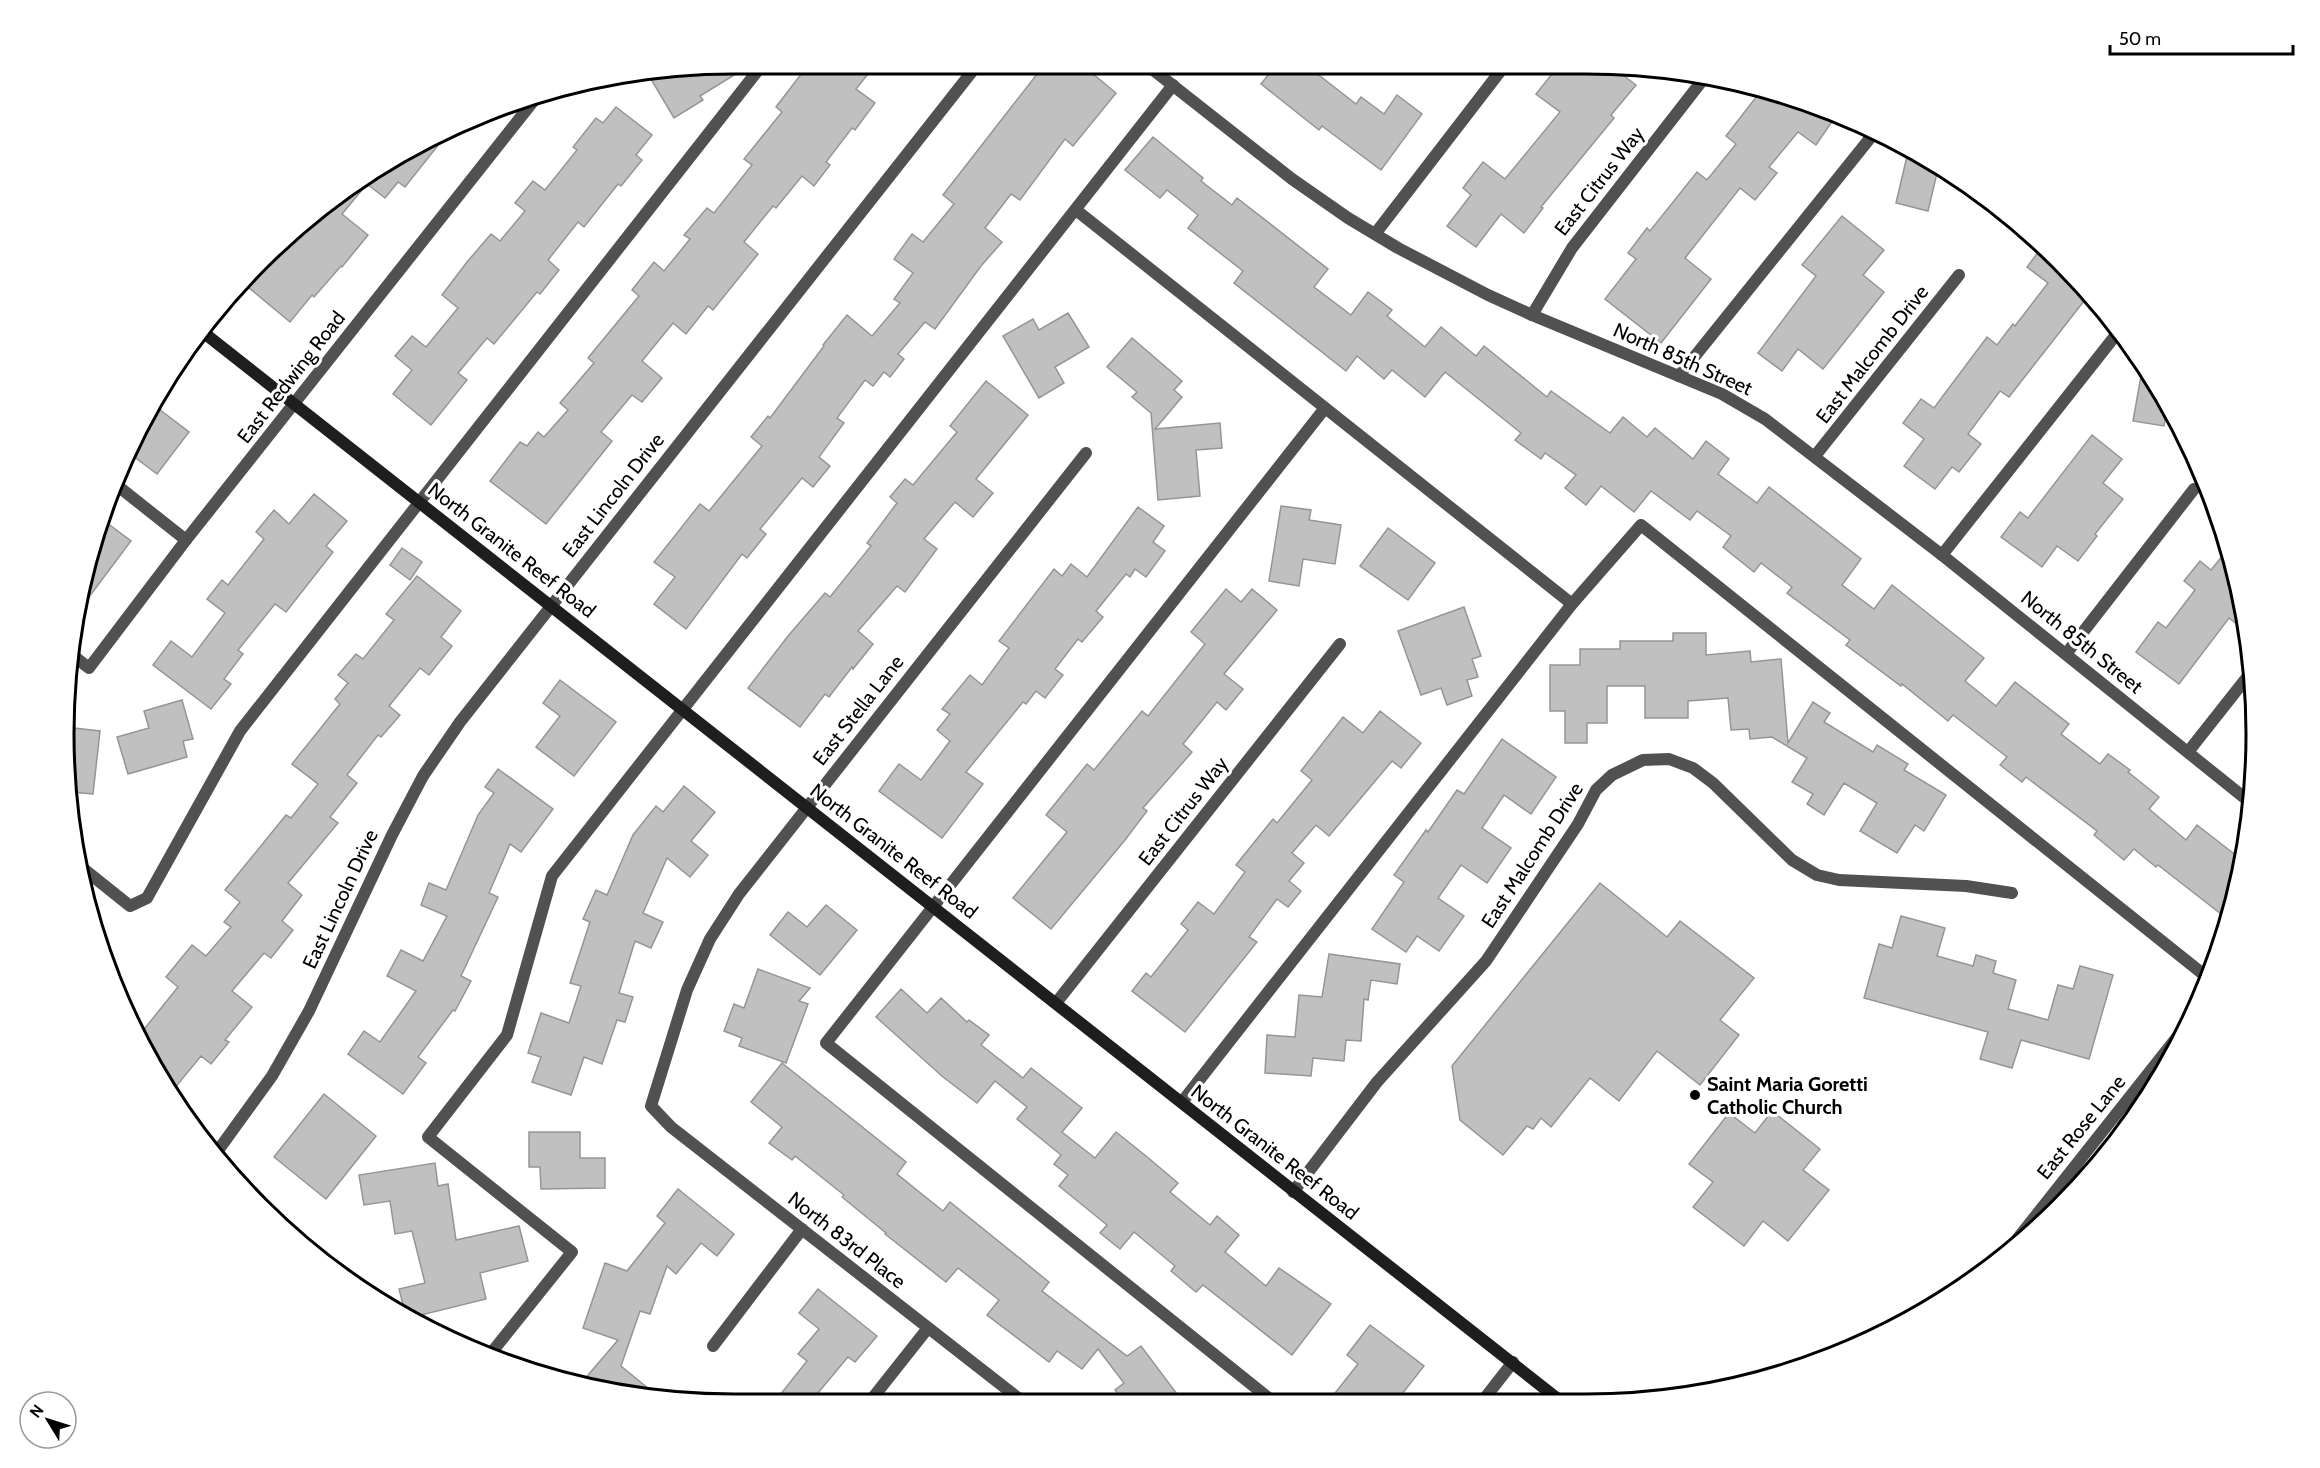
<svg xmlns="http://www.w3.org/2000/svg" width="2320" height="1468" font-family="Cabin,sans-serif">
  <rect width="100%" height="100%" fill="#fff"/>
  <g fill="#c0c0c0" stroke="#959595" stroke-width="1.5">
    <path d="M645,69H744L700,96L703,100L674,118Z"/>
    <path d="M805,69H872L856,89L875,103L855,130L852,128L826,162L830,165L814,186L802,176L776,208L773,206L744,242L758,254L713,310L708,306L686,334L673,323L642,361L662,378L642,402L632,395L601,432L612,441L546,524L490,481L520,442L527,446L538,432L544,437L568,410L560,403L594,363L588,358L639,296L632,290L654,262L664,271L690,239L684,235L707,208L714,213L752,165L744,159L782,112L776,107Z"/>
    <path d="M1041,69H1087L1116,93L1073,146L1065,139L1020,200L1011,194L985,228L1002,242L981,266L935,329L925,322L898,354L904,359L890,377L884,372L873,386L865,380L837,418L844,423L819,457L830,466L813,487L802,478L760,529L766,534L747,558L742,554L686,629L654,604L675,577L654,562L700,504L709,511L762,446L751,437L768,416L770,418L824,346L823,345L847,315L872,336L900,303L894,299L913,273L894,259L912,234L923,242L954,204L943,195Z"/>
    <path d="M1273,69H1311L1356,104L1361,97L1384,114L1397,95L1422,114L1381,170L1322,126L1319,130L1261,84Z"/>
    <path d="M1556,69H1615L1636,85L1611,115L1614,118L1541,207L1543,208L1524,233L1501,214L1476,247L1447,226L1471,195L1463,188L1483,162L1505,179L1560,112L1536,94Z"/>
    <path d="M1760,92L1838,113L1816,145L1798,132L1769,167L1777,173L1755,200L1740,188L1685,258L1711,279L1661,343L1605,299L1636,259L1628,253L1647,228L1650,231L1697,172L1707,180L1736,144L1726,136Z"/>
    <path d="M616,107L652,135L636,155L642,160L621,186L618,184L584,227L578,222L548,260L559,270L540,294L537,292L494,344L487,338L458,373L467,380L431,425L393,394L412,370L395,356L412,336L426,347L458,308L442,295L467,262L491,234L500,241L525,211L515,203L533,181L545,190L577,150L573,147L596,118L603,123Z"/>
    <path d="M447,134L405,187L398,182L385,198L367,184L342,214L368,235L342,267L341,266L314,297L312,295L290,322L242,282L291,230L361,176Z"/>
    <path d="M1153,137L1203,178L1201,181L1232,205L1237,198L1328,269L1314,287L1351,315L1368,292L1392,310L1387,316L1425,347L1441,327L1476,356L1484,346L1547,397L1551,391L1610,433L1623,417L1647,437L1655,428L1693,459L1706,441L1729,459L1718,474L1757,503L1769,487L1861,559L1842,585L1874,609L1892,585L1984,658L1965,681L1996,706L2015,682L2069,724L2061,734L2100,764L2108,754L2130,770L2128,772L2159,797L2149,809L2186,840L2197,825L2242,860L2236,894L2221,914L2158,865L2156,867L2134,849L2124,860L2094,835L2097,831L2026,777L2022,782L2000,765L2007,757L1953,715L1948,721L1902,684L1901,686L1846,645L1850,640L1787,593L1792,587L1761,563L1754,572L1723,547L1731,536L1697,511L1690,520L1651,491L1634,512L1601,486L1586,505L1565,488L1576,475L1545,453L1541,459L1515,440L1521,433L1445,372L1425,397L1392,370L1384,379L1357,356L1346,371L1234,283L1243,271L1188,228L1198,215L1167,190L1160,198L1125,170Z"/>
    <path d="M1908,152L1938,169L1928,211L1896,203Z"/>
    <path d="M1842,216L1884,250L1863,275L1884,292L1823,369L1798,349L1782,371L1758,353L1816,276L1802,265Z"/>
    <path d="M2042,247L2091,292L2009,397L2000,391L1968,434L1981,444L1959,472L1952,467L1935,489L1904,466L1924,439L1903,423L1921,399L1934,408L1987,337L1997,345L2013,324L2015,326L2048,283L2027,267Z"/>
    <path d="M1068,313L1089,347L1055,367L1064,383L1039,398L1003,336L1033,319L1039,330Z"/>
    <path d="M1132,338L1182,381L1174,390L1182,397L1155,429L1220,423L1222,448L1196,450L1200,496L1158,500L1151,413L1132,397L1137,392L1107,367Z"/>
    <path d="M2143,365L2168,401L2164,426L2133,421Z"/>
    <path d="M986,381L1028,415L976,479L993,493L973,517L955,502L924,539L937,549L905,592L897,586L858,631L873,644L853,669L852,667L829,697L825,694L800,727L748,688L788,636L825,593L830,597L871,546L867,543L897,503L890,497L905,479L913,485L957,432L950,426Z"/>
    <path d="M151,403L189,432L157,474L128,452Z"/>
    <path d="M2092,435L2122,459L2103,483L2123,499L2095,534L2097,536L2078,561L2057,546L2042,567L2001,537L2020,512L2028,518Z"/>
    <path d="M314,494L347,521L326,546L333,552L286,612L275,604L238,650L243,654L224,679L231,684L211,709L153,665L171,641L192,657L225,613L207,599L222,580L228,585L264,539L256,532L274,510L289,524Z"/>
    <path d="M1281,506L1311,510L1309,520L1341,525L1335,564L1303,559L1299,586L1269,581Z"/>
    <path d="M1138,507L1164,526L1153,542L1165,551L1146,577L1135,569L1130,577L1126,574L1096,611L1103,617L1082,642L1078,639L1055,669L1063,675L1045,698L1036,691L1026,704L1023,702L966,772L983,784L942,838L879,791L899,764L921,780L950,741L937,730L950,714L942,709L970,675L982,685L1009,648L999,641L1054,569L1062,576L1071,564L1087,577Z"/>
    <path d="M99,517L131,541L74,617L76,603Z"/>
    <path d="M1388,528L1435,563L1408,600L1360,566Z"/>
    <path d="M402,548L422,562L410,580L390,565Z"/>
    <path d="M2228,549L2248,633L2229,618L2179,684L2136,652L2158,622L2166,628L2195,590L2184,581L2200,561L2211,570Z"/>
    <path d="M417,576L461,611L441,637L452,646L429,675L420,668L389,706L400,715L381,737L378,735L347,775L357,783L330,817L338,823L288,883L302,895L282,921L293,930L271,958L264,953L232,991L252,1007L225,1040L229,1042L211,1064L201,1056L169,1095L137,1038L178,987L166,977L192,945L206,956L231,927L224,922L240,902L225,890L286,815L291,818L318,784L292,764L340,704L335,699L348,683L338,675L356,654L363,659L394,620L386,614Z"/>
    <path d="M1226,589L1241,602L1252,589L1277,610L1224,674L1243,689L1226,710L1217,702L1183,744L1192,752L1143,808L1147,811L1125,840L1051,929L1013,898L1067,832L1046,815L1087,764L1094,770L1142,711L1148,716L1205,644L1191,632Z"/>
    <path d="M1464,607L1481,656L1472,659L1478,677L1467,680L1472,696L1447,705L1441,688L1421,695L1398,631Z"/>
    <path d="M1673,633H1706V655L1750,651L1751,662L1781,659L1788,743L1813,702L1830,713L1824,722L1873,752L1877,745L1908,764L1904,770L1946,795L1924,831L1915,825L1897,853L1860,831L1877,803L1844,783L1824,815L1807,804L1813,794L1792,782L1807,758L1772,737L1750,739L1749,729L1731,730L1728,698L1688,701V718H1645V686H1607V723H1587V743H1565V711H1550V665H1580V649H1620V641H1673Z"/>
    <path d="M560,680L616,722L574,776L536,747L560,716L543,703Z"/>
    <path d="M182,700L193,739L183,741L187,757L128,774L117,737L149,728L144,711Z"/>
    <path d="M1380,711L1421,743L1401,768L1392,761L1329,836L1316,825L1292,853L1304,863L1289,881L1301,891L1288,907L1277,899L1249,937L1257,942L1185,1032L1132,991L1146,973L1151,977L1188,930L1181,924L1198,902L1214,914L1245,872L1236,865L1273,819L1277,823L1312,780L1301,771L1343,717L1363,733Z"/>
    <path d="M74,728L100,731L93,794L71,792L64,743H72Z"/>
    <path d="M1502,739L1556,777L1531,814L1504,795L1482,828L1511,848L1487,883L1461,865L1438,898L1464,916L1439,951L1417,936L1406,952L1372,929L1404,882L1394,875L1426,830L1428,832L1457,790L1464,794Z"/>
    <path d="M498,769L553,809L521,852L510,844L489,893L498,897L461,976L471,981L455,1011L453,1010L418,1057L426,1063L403,1094L348,1054L364,1031L380,1042L416,991L387,976L401,950L423,961L447,916L421,905L429,883L446,890L478,815L494,793L485,787Z"/>
    <path d="M684,786L715,812L691,841L708,855L690,877L667,858L643,913L663,922L651,948L635,941L619,993L633,997L625,1022L617,1020L602,1064L584,1057L571,1095L532,1082L541,1057L528,1053L541,1013L569,1023L581,986L570,983L590,922L583,919L596,890L607,895L633,835L656,806L663,812Z"/>
    <path d="M1600,883L1667,937L1680,921L1754,978L1720,1020L1739,1035L1700,1085L1657,1051L1619,1101L1590,1078L1551,1127L1541,1118L1533,1129L1527,1126L1503,1155L1460,1120L1452,1066Z"/>
    <path d="M826,905L857,930L820,975L770,935L788,912L807,927Z"/>
    <path d="M1901,916L1945,928L1937,956L1973,966L1976,955L1996,961L1993,973L2016,980L2008,1009L2048,1020L2058,985L2073,989L2080,966L2113,975L2089,1059L2021,1040L2012,1068L1980,1059L1988,1032L1864,998L1879,944L1892,948Z"/>
    <path d="M1329,954L1400,964L1397,984L1371,980L1368,1000L1364,999L1361,1041L1346,1040L1344,1061L1313,1058L1311,1076L1265,1073L1267,1035L1295,1037L1299,995L1322,997Z"/>
    <path d="M758,969L810,988L799,1001L808,1004L786,1063L739,1046L742,1038L724,1031L734,1004L744,1008Z"/>
    <path d="M901,989L927,1013L941,998L967,1022L969,1020L989,1035L981,1045L1023,1078L1031,1068L1082,1108L1062,1132L1095,1158L1116,1132L1146,1156L1178,1183L1170,1192L1210,1225L1217,1216L1239,1235L1225,1252L1266,1286L1279,1268L1331,1304L1292,1355L1203,1285L1196,1292L1171,1271L1175,1266L1134,1232L1120,1249L1100,1233L1107,1225L1059,1186L1068,1175L1054,1164L1061,1155L1017,1119L1027,1107L995,1081L977,1103L943,1077L876,1017Z"/>
    <path d="M782,1063L906,1162L897,1174L943,1211L950,1202L1049,1282L1042,1291L1127,1356L1141,1346L1183,1402L1123,1401L1115,1390L1124,1383L1098,1349L1082,1369L1057,1351L1049,1362L987,1315L999,1300L958,1268L946,1282L885,1234L886,1233L842,1197L844,1195L795,1156L792,1160L769,1143L782,1127L751,1102Z"/>
    <path d="M324,1094L376,1136L326,1199L274,1157Z"/>
    <path d="M1772,1111L1820,1149L1803,1170L1829,1190L1788,1241L1763,1221L1744,1246L1693,1207L1713,1182L1689,1164L1729,1113L1755,1133Z"/>
    <path d="M529,1132H580V1158H605V1188L541,1189L540,1167H529Z"/>
    <path d="M435,1163L438,1186L448,1184L456,1240L519,1226L528,1261L480,1273L486,1299L413,1317L405,1312L399,1289L425,1283L412,1231L395,1234L390,1201L364,1205L359,1175Z"/>
    <path d="M678,1189L734,1234L717,1256L701,1243L676,1274L667,1266L650,1314L640,1311L621,1366L661,1399H647L582,1382L618,1340L583,1328L605,1263L627,1271L665,1223L657,1216Z"/>
    <path d="M818,1289L877,1336L855,1362L848,1357L812,1400H776L807,1361L798,1354L819,1329L799,1313Z"/>
    <path d="M1370,1325L1424,1366L1395,1403L1328,1402L1358,1364L1347,1355Z"/>
  </g>
  <g fill="none" stroke-linecap="round" stroke-linejoin="round">
    <g stroke="#515151" stroke-width="12">
      <path d="M1076,210L1572,604"/>
      <path d="M1375,234L1502,69"/>
      <path d="M1679,376L1875,132"/>
      <path d="M114,483L186,540"/>
      <path d="M1942,555L2119,331"/>
      <path d="M2188,752L2252,671"/>
      <path d="M80,866L130,906L147,898L240,731L759,69"/>
      <path d="M1182,1102L1572,604L1641,525L2208,978"/>
      <path d="M488,1357L572,1252L428,1137L507,1035L552,876L1173,85"/>
      <path d="M871,1400L928,1328"/>
      <path d="M1269,1402L1271,1400L826,1043L1325,408"/>
    </g>
    <g stroke="#515151" stroke-width="12">
      <path d="M1152,69L1292,179L1348,218L1398,248L1488,295L1532,315L1722,394L1765,419L1942,555L2251,803"/>
      <path d="M1532,315L1572,248L1705,77"/>
      <path d="M1815,456L1959,275"/>
      <path d="M71,654L89,668L186,540L539,94"/>
      <path d="M2066,654L2194,489"/>
      <path d="M1056,1003L1340,644"/>
      <path d="M214,1156L272,1076L309,1011L392,835L423,776L460,722L974,69"/>
      <path d="M1293,1192L1377,1082L1486,961L1578,824L1596,790L1612,775L1643,760L1669,759L1693,768L1713,783L1792,860L1817,875L1839,880L1966,886L2012,893"/>
      <path d="M299,1241L332,1267"/>
      <path d="M1999,1262L2193,1017"/>
      <path d="M713,1346L802,1229"/>
      <path d="M1022,1401L671,1127L651,1106L687,990L710,939L739,894L1086,453"/>
      <path d="M1481,1403L1513,1362"/>
    </g>
    <path stroke="#1e1e1e" stroke-width="12" d="M199,329L1563,1403"/>
  </g>
  <circle fill="#000" stroke="#fff" stroke-width="2" cx="1695" cy="1095" r="6"/>
  <g text-anchor="middle" stroke-width="6" stroke-linejoin="round" paint-order="stroke">
    <g font-size="20" fill="#000" stroke="#fff">
      <text transform="translate(1599 181) rotate(-52)" y="7">East Citrus Way</text>
      <text transform="translate(1872 354) rotate(-52)" y="7">East Malcomb Drive</text>
      <text transform="translate(1683 359) rotate(24)" y="7">North 85th Street</text>
      <text transform="translate(291 377) rotate(-52)" y="7">East Redwing Road</text>
      <text transform="translate(613 495) rotate(-52)" y="7">East Lincoln Drive</text>
      <text transform="translate(512 550) rotate(38)" y="7">North Granite Reef Road</text>
      <text transform="translate(2082 642) rotate(39)" y="7">North 85th Street</text>
      <text transform="translate(858 710) rotate(-52)" y="7">East Stella Lane</text>
      <text transform="translate(1183 811) rotate(-52)" y="7">East Citrus Way</text>
      <text transform="translate(894 851) rotate(38)" y="7">North Granite Reef Road</text>
      <text transform="translate(1532 855) rotate(-57)" y="7">East Malcomb Drive</text>
      <text transform="translate(340 899) rotate(-65)" y="7">East Lincoln Drive</text>
      <text transform="translate(2081 1127) rotate(-51)" y="7">East Rose Lane</text>
      <text transform="translate(1275 1152) rotate(38)" y="7">North Granite Reef Road</text>
      <text transform="translate(847 1240) rotate(38)" y="7">North 83rd Place</text>
    </g>
    <g font-size="20" font-weight="bold" fill="#000" stroke="#fff" text-anchor="start">
      <text x="1707" y="1091">Saint Maria Goretti<tspan x="1707" dy="23">Catholic Church</tspan></text>
    </g>
  </g>
  <path d="M0 0H2320V1468H0ZM734 74H1586A660 660 0 0 1 2246 734V734A660 660 0 0 1 1586 1394H734A660 660 0 0 1 74 734V734A660 660 0 0 1 734 74Z" fill="#fff" fill-rule="evenodd"/>
  <path fill="none" stroke="#000" stroke-width="3" d="M734 74H1586A660 660 0 0 1 2246 734V734A660 660 0 0 1 1586 1394H734A660 660 0 0 1 74 734V734A660 660 0 0 1 734 74Z"/>
  <g transform="translate(48 1420) rotate(308)"><circle r="28" fill="#ffffff" stroke="#999999" stroke-width="1.5"/>
  <path d="M0-4.5L10 22L0 15L-10 22Z" fill="#000000"/>
  <text y="-9" font-size="16" font-weight="bold" text-anchor="middle" fill="#000000">N</text>
  </g>
  <path d="M2110 45v9h183v-9" fill="none" stroke="#000000" stroke-width="3"/>
  <text x="2119" y="45" font-size="18" fill="#000000" stroke="#ffffff" stroke-width="4.5" paint-order="stroke">50 m</text>
</svg>
